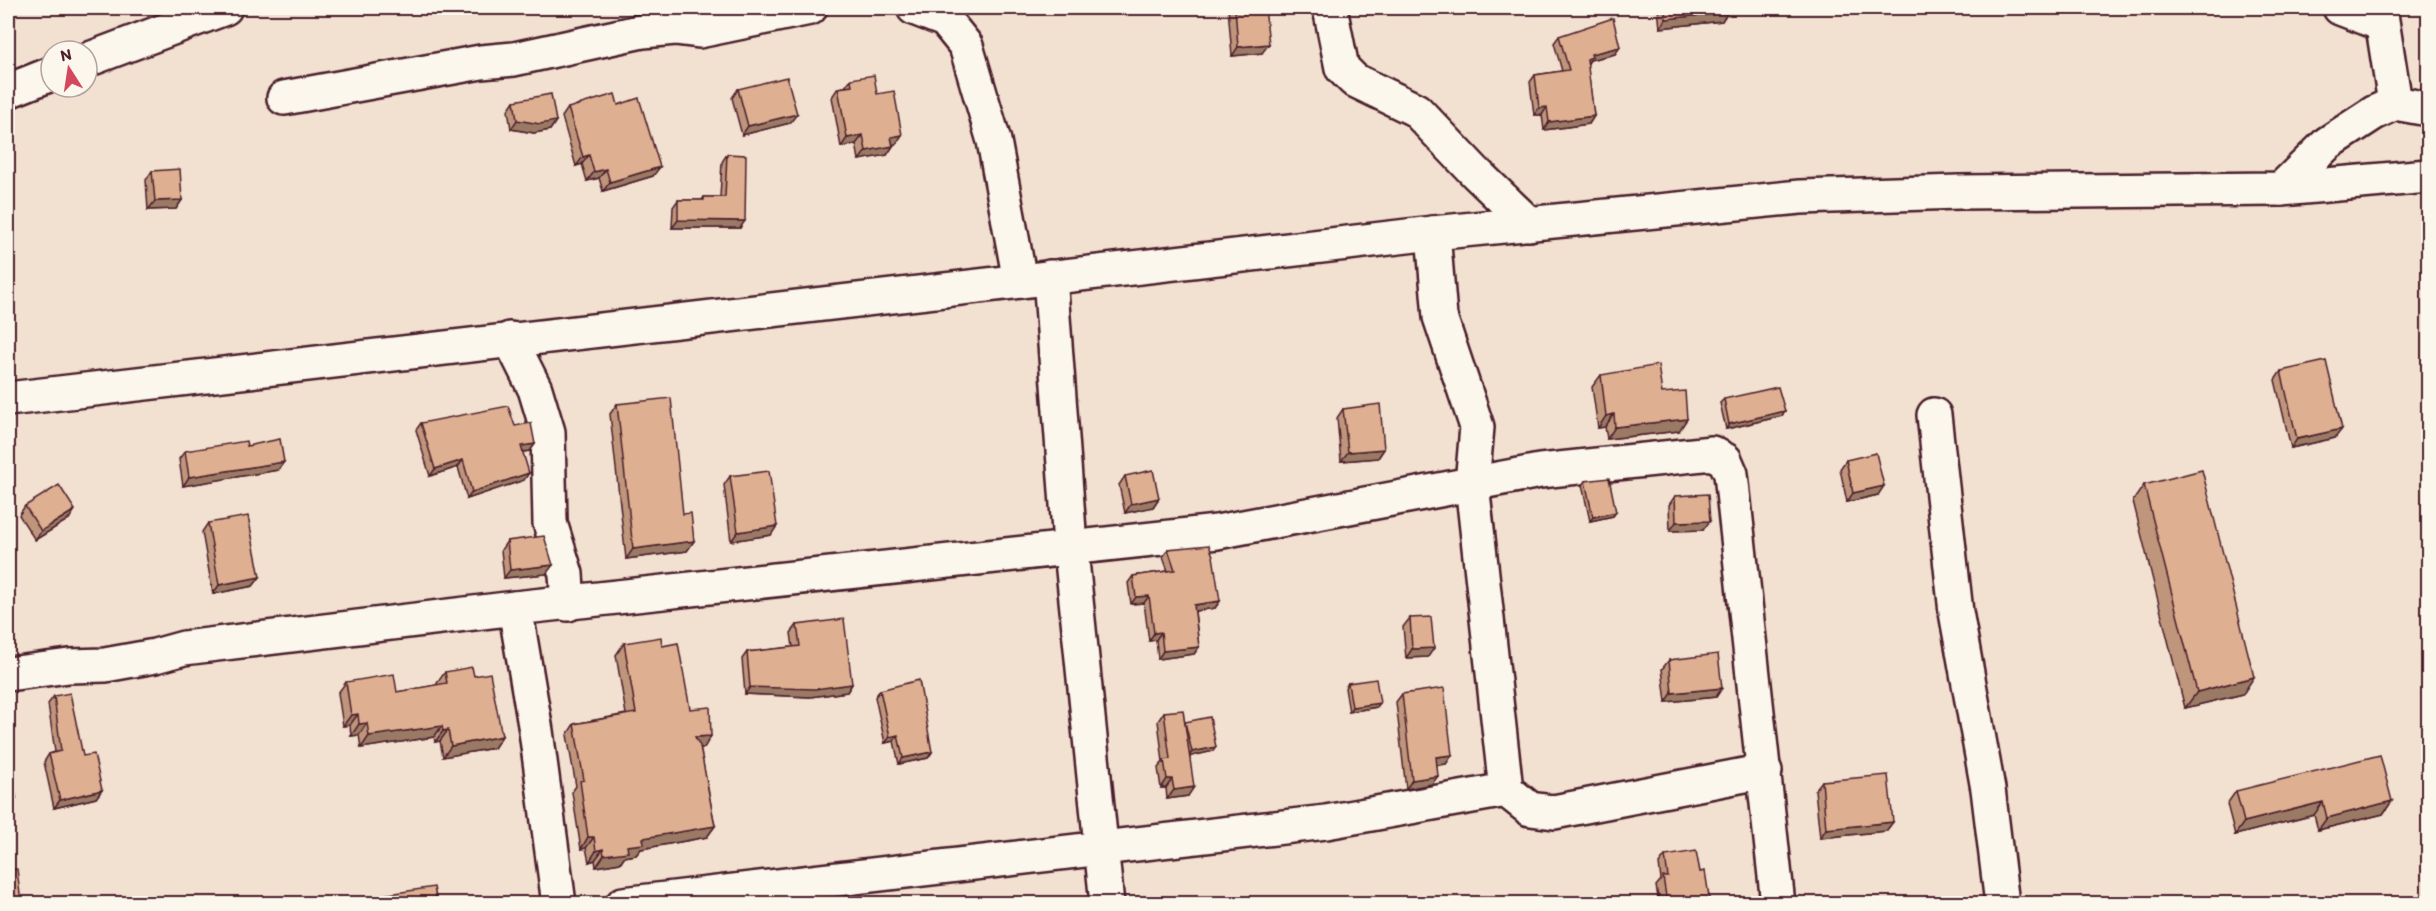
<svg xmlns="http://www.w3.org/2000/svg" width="2436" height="911" font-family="Itim,sans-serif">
  <rect width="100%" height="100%" fill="#f2e1d0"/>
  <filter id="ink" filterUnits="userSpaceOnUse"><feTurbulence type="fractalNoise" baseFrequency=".0167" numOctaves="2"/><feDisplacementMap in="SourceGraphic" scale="12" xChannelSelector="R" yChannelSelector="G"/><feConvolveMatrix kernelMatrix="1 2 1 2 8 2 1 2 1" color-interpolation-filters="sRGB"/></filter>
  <g filter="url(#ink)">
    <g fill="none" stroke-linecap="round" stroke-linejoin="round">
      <g stroke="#4a1f2b" stroke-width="38">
        <g id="street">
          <path d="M914,8L945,20L966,46L994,141L1020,281"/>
          <path d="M1330,8L1342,68L1354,80L1416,110L1476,173L1529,224"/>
          <path d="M2340,8L2382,24"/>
          <path d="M2380,8L2395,103L2428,109"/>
          <path d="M87,60L225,8"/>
          <path d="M8,91L51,74"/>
          <path d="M284,98L481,62L514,59L643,31L675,28L699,31L810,8"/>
          <path d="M2281,189L2328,143L2374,113L2395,103"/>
          <path d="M1433,233L1440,317L1477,427L1472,484L1506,790"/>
          <path d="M1050,277L1069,531L1107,904"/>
          <path d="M510,339L535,389L548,432L550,523L566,574L568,604"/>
          <path d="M8,399L1433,233L1800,197L1959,192L2281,189L2428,176"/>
          <path d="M1934,415L1956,612L1988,789L2002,904"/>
          <path d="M515,608L536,731L559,904"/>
          <path d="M8,674L69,666L105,665L155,656L184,648L515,608L1217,532L1540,471L1712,453L1725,460L1731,474L1778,904"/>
          <path d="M623,904L1326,822L1506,790L1530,809L1554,812L1765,771"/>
        </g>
      </g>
      <use href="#street" stroke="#fbf7ec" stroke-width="33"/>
    </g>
    <g fill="#bf967c" stroke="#4a1f2b" stroke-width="1.5">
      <path d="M1228,8H1265L1262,53L1232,56Z"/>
      <path d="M1659,8H1727L1722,21L1660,28L1658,9Z"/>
      <path d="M1559,36L1620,47L1615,54L1590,60L1587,64L1594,116L1589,124L1544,130L1542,115H1534L1530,82L1535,75L1562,71L1554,43Z"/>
      <path d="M851,79L877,94L896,144L892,145L893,146L887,155L859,160L856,144L841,147L832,97L838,88L845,87Z"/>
      <path d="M738,89L790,123L742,135L732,98Z"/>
      <path d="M514,101L556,121L550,130L534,133L511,129L508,110Z"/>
      <path d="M618,105L653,176L603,191L599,178L587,181L582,164L576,166L562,117L568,108Z"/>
      <path d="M727,154L740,228H672L673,207L678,200H702L704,197H720L722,162Z"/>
      <path d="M152,171L182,200L176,209L148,210L146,180Z"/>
      <path d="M2281,371L2335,438L2291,448L2275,380Z"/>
      <path d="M1601,375L1679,431L1607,439L1605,427L1598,428L1592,387Z"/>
      <path d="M1724,399L1785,411L1782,416L1726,429L1720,403Z"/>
      <path d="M617,404L683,514L694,541L687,551L626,559L610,414Z"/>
      <path d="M1343,409L1384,449L1378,458L1341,461L1337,418Z"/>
      <path d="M421,423L515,426L535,444L530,451L522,452L524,480L467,499L458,467L430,476L416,430Z"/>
      <path d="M247,446L278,470L183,486L179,459L185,451Z"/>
      <path d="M1846,460L1878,495L1847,502L1840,469Z"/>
      <path d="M730,476L771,535L731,541L724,485Z"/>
      <path d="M1125,476L1159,498L1153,507L1125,513L1119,485Z"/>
      <path d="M1585,481L1616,512L1613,516L1590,521L1582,485Z"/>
      <path d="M2144,485L2243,694L2185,708L2133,501Z"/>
      <path d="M1675,496L1703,530L1670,531L1669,505Z"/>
      <path d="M25,506L69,519L35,540L19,515Z"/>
      <path d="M208,523L260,577L253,586L213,594L202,532Z"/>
      <path d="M507,541L546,574L504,578L501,550Z"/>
      <path d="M1168,549L1220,601L1215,608L1195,611L1199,647L1194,654L1158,659L1156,640L1149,641L1144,603L1131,604L1128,583L1133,576L1168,571L1163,557Z"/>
      <path d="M1410,618L1428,657L1406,658L1403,627Z"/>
      <path d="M797,625L852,684L847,692L810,697L745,694L742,659L747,652L793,647L791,633Z"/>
      <path d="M624,643L662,646L690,709L704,748H700L715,826L707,837L641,849L636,855L624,857L620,863L596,867L595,860L589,862L586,848L581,849L572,792L576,786L567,735L574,724L626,714L616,655Z"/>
      <path d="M1669,660L1722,688L1716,697L1666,702L1662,669Z"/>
      <path d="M445,672L474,676L502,736L494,748L443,757L440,741L435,742L434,737L361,748L359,735L351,736L350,725L343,726L338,693L346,682L397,692L437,685V683Z"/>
      <path d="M1348,683L1377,707L1349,712L1345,688Z"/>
      <path d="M880,690L932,752L928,758L899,764L894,741L885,743L875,697Z"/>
      <path d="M1402,694L1452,755L1446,764L1437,765L1432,784L1406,789L1396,702Z"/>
      <path d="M54,696L83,756L102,790L96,798L54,808L44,762L49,754L55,752L48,704Z"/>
      <path d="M1164,712L1185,722L1216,747L1213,751L1190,756L1188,796L1167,799L1166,788H1161L1158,768L1163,762L1158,721Z"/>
      <path d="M1822,781L1893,822L1886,831L1820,838L1815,790Z"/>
      <path d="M2236,791L2392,801L2383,814L2318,830L2314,815L2235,835L2227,804Z"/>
      <path d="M1665,856L1700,872L1710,903H1659L1656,886L1661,880L1659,864Z"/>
      <path d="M383,895L437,903H377Z"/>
    </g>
    <g fill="#9b7a65" stroke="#4a1f2b" stroke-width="1.5">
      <path d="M1728,12L1722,21L1660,28L1666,19Z"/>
      <path d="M1269,44L1262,53L1232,56L1238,47Z"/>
      <path d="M1620,47L1615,54L1590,60L1587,65V59L1591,54Z"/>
      <path d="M1547,107L1542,115H1534L1539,108Z"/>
      <path d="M797,114L790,123L742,135L748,126Z"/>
      <path d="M1594,116L1589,124L1544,130L1549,122Z"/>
      <path d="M517,120L556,121L550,130L534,133L511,129Z"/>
      <path d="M863,135L856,144L841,147L847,138Z"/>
      <path d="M902,135L896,144L885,146L891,137Z"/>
      <path d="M893,146L887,155L859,160L866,151Z"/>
      <path d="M589,155L582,164L576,166L583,157Z"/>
      <path d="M660,167L653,176L603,191L610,182Z"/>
      <path d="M606,169L599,178L587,181L594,172Z"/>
      <path d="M182,200L176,209L148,210L155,201Z"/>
      <path d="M678,220L745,221L740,228H672Z"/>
      <path d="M1785,411L1782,416L1726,429L1729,424Z"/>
      <path d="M1614,414L1605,427L1598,428L1606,416Z"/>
      <path d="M1687,419L1679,431L1607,439L1615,427Z"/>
      <path d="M2342,429L2335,438L2291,448L2297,439Z"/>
      <path d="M535,444L530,451L516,453L521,446Z"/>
      <path d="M1384,449L1378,458L1341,461L1348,452Z"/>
      <path d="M463,460L458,467L430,476L435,469Z"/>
      <path d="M284,462L278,470L183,486L189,477Z"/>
      <path d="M529,473L524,480L467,499L472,492Z"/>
      <path d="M1884,486L1878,495L1847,502L1853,493Z"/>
      <path d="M1159,498L1153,507L1125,513L1131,504Z"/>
      <path d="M75,510L69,519L35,540L41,531Z"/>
      <path d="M1616,512L1613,516L1590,521L1593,517Z"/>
      <path d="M1710,521L1703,530L1670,531L1676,522Z"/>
      <path d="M777,526L771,535L731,541L738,532Z"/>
      <path d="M694,541L687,551L626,559L633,549Z"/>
      <path d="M553,565L546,574L504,578L510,570Z"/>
      <path d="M260,577L253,586L213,594L219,585Z"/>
      <path d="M1149,596L1144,603L1131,604L1136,597Z"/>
      <path d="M1220,601L1215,608L1189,612L1194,605Z"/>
      <path d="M1161,632L1156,640L1149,641L1154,633Z"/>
      <path d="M1199,647L1194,654L1158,659L1163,651Z"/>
      <path d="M1434,648L1428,657L1406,658L1412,649Z"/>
      <path d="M2254,677L2243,694L2185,708L2197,692Z"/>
      <path d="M852,684L847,692L810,697L745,694L750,687Z"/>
      <path d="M1722,688L1716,697L1666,702L1672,693Z"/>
      <path d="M1380,703L1377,707L1349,712L1352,707Z"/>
      <path d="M358,714L350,725L343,726L351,715Z"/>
      <path d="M367,723L359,735L351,736L359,724Z"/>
      <path d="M442,726L434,737L361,748L369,736Z"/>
      <path d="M448,730L440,741L435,742L443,731Z"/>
      <path d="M898,735L894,741L885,743L890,737Z"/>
      <path d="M502,736L494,748L443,757L451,746Z"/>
      <path d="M711,736L704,748H687L695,737Z"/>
      <path d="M1216,747L1213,751L1188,757L1192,752Z"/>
      <path d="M932,752L928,758L899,764L903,758Z"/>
      <path d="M1452,755L1446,764L1430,766L1436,757Z"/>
      <path d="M1438,776L1432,784L1406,789L1412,780Z"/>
      <path d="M1167,779H1172L1166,788H1161Z"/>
      <path d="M1194,787L1188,796L1167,799L1174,790Z"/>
      <path d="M102,790L96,798L54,808L60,800Z"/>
      <path d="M16,798L10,806L8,807V799Z"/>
      <path d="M2392,801L2383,814L2318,830L2327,818Z"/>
      <path d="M2323,802L2314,815L2235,835L2244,822Z"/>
      <path d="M1893,822L1886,831L1820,838L1826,829Z"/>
      <path d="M715,826L707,837L641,849L636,855L624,857L620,863L596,867L604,855L643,838Z"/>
      <path d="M588,837H594L586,848L581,849Z"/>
      <path d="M603,849L595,860L589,862L596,851Z"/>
    </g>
    <g fill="#deaf90" stroke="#4a1f2b" stroke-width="1.5">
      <path d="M1235,8H1265L1269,44L1238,47Z"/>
      <path d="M1665,8H1727L1728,12L1666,19Z"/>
      <path d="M1613,18L1620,47L1591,54L1592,57L1587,59L1594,116L1549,122L1547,107L1539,108L1535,75L1569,70L1559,36Z"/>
      <path d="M874,75L877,94L894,91L902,135L891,137L893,146L866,151L863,135L847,138L838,88L852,86L851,79Z"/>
      <path d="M787,77L797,114L748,126L738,89Z"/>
      <path d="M551,94L556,121L540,124L517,120L514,101Z"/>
      <path d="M615,94L618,105L639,98L660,167L610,182L606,169L594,172L589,155L583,157L568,108Z"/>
      <path d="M727,154L746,155L745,221L678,220V200H704V197H725Z"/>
      <path d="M180,169L182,200L155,201L152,171Z"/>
      <path d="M2326,361L2342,429L2297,439L2281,371Z"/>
      <path d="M1658,365L1662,393L1685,391L1687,419L1615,427L1614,414L1606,416L1601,375Z"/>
      <path d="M1778,387L1785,411L1729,424L1724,399Z"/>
      <path d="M671,398L683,514L691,513L694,541L633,549L617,404Z"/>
      <path d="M1380,404L1384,449L1348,452L1343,409Z"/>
      <path d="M508,406L515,426L531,423L535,444L521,446L529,473L472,492L463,460L435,469L421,423Z"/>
      <path d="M280,439L284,462L189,477L185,451L246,441L247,446Z"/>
      <path d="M1876,453L1884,486L1853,493L1846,460Z"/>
      <path d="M1153,470L1159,498L1131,504L1125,476Z"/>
      <path d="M2202,470L2254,677L2197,692L2144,485Z"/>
      <path d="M769,471L777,526L738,532L730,476Z"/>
      <path d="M1609,478L1616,512L1593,517L1585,481Z"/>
      <path d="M59,485L75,510L41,531L25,506Z"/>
      <path d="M1708,494L1710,521L1676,522L1675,496Z"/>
      <path d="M248,516L260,577L219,585L208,523Z"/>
      <path d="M544,536L553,565L510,570L507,541Z"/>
      <path d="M1209,545L1213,556L1220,601L1194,605L1199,647L1163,651L1161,632L1154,633L1149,596L1136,597L1133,576L1175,570L1168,549Z"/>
      <path d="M1431,617L1434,648L1412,649L1410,618Z"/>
      <path d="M844,619L852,684L815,689L750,687L747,652L800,646L797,625Z"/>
      <path d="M661,637L662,646L678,643L690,709L710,707L711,736L695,737L700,746L715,826L643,838L644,844L627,846L628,852L604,855L603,849L596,851L594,837H588L580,781L584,780L574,724L636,713L624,643Z"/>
      <path d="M1718,654L1722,688L1672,693L1669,660Z"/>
      <path d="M472,667L474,676L490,673L502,736L451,746L448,730L443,731L442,726L369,736L367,723L359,724L358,714L351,715L346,682L394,674L397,692L447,683L445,672Z"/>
      <path d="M1376,679L1380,703L1352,707L1348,683Z"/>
      <path d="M919,680L932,752L903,758L898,735L890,737L880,690Z"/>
      <path d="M1444,688L1452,755L1436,757L1438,776L1412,780L1402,694Z"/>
      <path d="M70,693L83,756L94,754L102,790L60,800L49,754L61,751L54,696Z"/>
      <path d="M1183,710L1194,787L1174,790L1172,779H1167L1164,760L1170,759L1164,712Z"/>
      <path d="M1210,717L1216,747L1192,752L1185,722Z"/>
      <path d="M8,724L16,798L8,799Z"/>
      <path d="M2380,755L2392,801L2327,818L2323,802L2244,822L2236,791Z"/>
      <path d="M1888,775L1893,822L1826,829L1822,781Z"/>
      <path d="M1696,851L1700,872L1705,871L1710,903H1667L1663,877H1668L1665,856Z"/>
      <path d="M17,869L21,903H8V870Z"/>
      <path d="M434,887L437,903H384L383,895Z"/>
    </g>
  </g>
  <rect width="2436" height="911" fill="none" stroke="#fbf7ec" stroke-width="30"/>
  <rect x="15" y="15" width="2406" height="881" fill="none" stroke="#4a1f2b" stroke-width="2" filter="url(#ink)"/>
  <g transform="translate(69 69) rotate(348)"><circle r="28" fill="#fbf7ec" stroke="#b4a19f" stroke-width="1.5"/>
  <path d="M0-4.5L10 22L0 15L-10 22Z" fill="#d1495b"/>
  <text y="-9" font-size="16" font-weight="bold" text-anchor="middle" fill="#4a1f2b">N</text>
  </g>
</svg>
